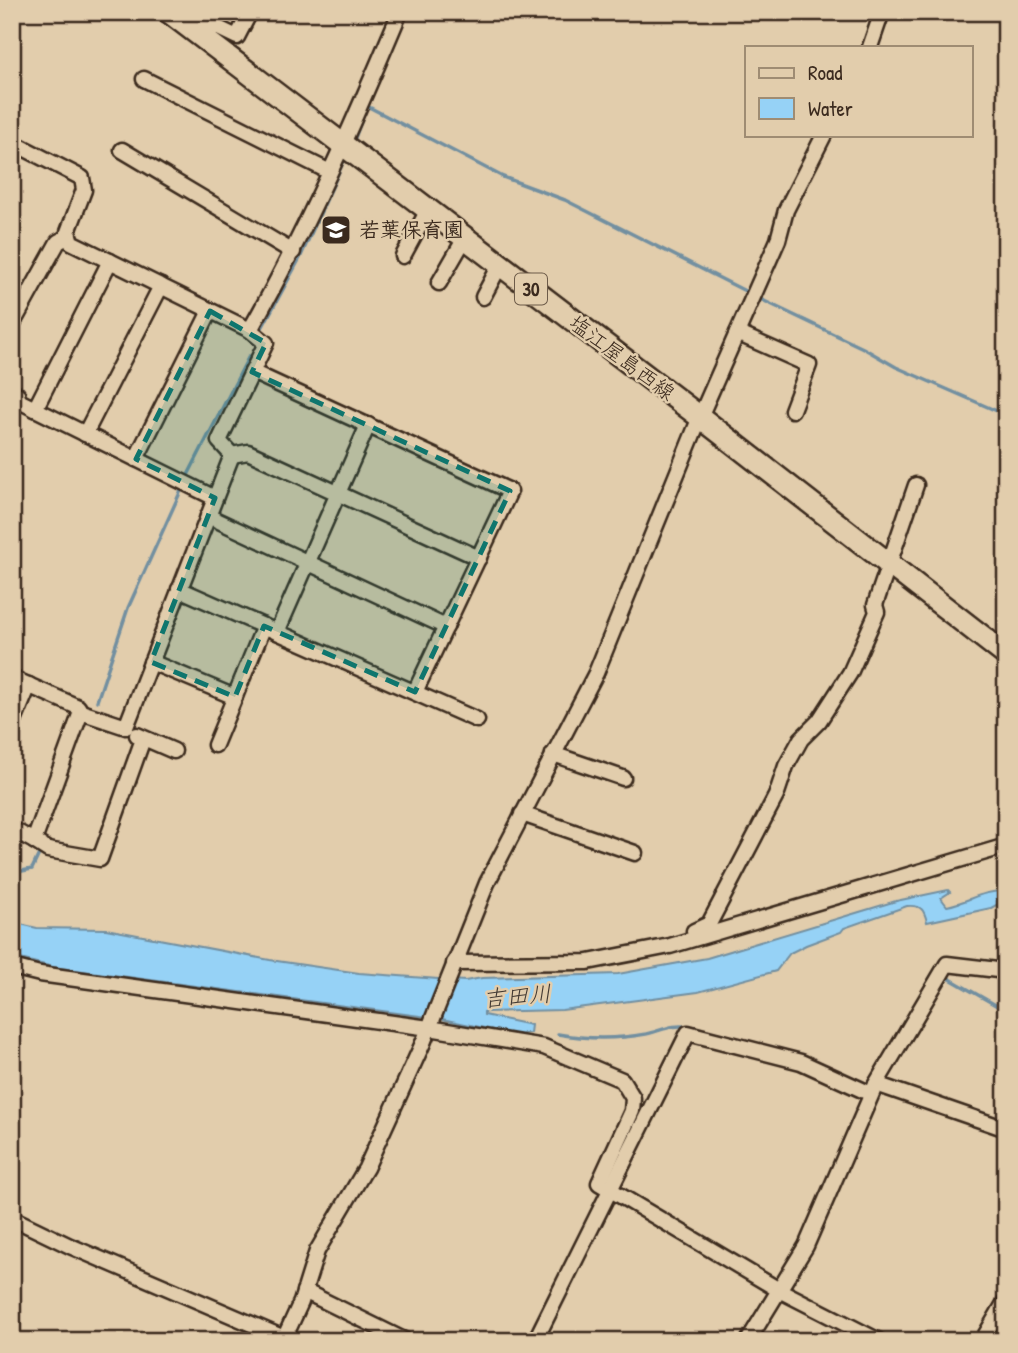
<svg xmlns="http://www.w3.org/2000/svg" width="1018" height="1353" font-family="'Patrick Hand','Klee One',sans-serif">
  <rect width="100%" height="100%" fill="#e2cdac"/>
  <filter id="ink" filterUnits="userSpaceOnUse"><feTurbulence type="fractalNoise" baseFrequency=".0143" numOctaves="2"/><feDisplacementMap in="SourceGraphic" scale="14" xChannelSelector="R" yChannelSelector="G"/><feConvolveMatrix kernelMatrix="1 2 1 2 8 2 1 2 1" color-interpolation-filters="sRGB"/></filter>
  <g filter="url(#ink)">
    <path fill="#96d2f6" stroke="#728fa0" stroke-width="2" d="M948,890L950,892L941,898L947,906C971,901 979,891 1006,891V900L991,908L927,922C924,909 921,905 907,906L844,928L841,932L806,945L790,953L776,971L698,992L562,1010L484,1012V1015L531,1025L530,1033H523L521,1036L442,1019L53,967L12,957V922L37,928L106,929L270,960L359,973L465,981L482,978L618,974L707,958L896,901Z"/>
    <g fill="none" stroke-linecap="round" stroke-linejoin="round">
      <g stroke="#728fa0" stroke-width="3.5">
        <path d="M353,143L367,106L503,177L565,200L751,294"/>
        <path d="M758,298L863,348L896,367L1006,415"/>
        <path d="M262,328L300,258L346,156"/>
        <path d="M186,479L249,356"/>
        <path d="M97,701L128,608L183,486"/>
        <path d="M12,873L32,869L39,854"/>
        <path d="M945,976L1006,1011"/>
        <path d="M925,987L935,970"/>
        <path d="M558,1034C586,1039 618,1039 646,1034C660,1031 675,1023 689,1027"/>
      </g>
      <g stroke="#3b2a1e" stroke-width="19">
        <g id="street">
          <path d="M185,12L237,37L250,12"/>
          <path d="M870,47L882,12"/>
          <path d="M144,79L328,171"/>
          <path d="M12,142L82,178L84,190L68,232L71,242L250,330C307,229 355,119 400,12"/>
          <path d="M122,150L293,252"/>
          <path d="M403,256L428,210"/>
          <path d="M439,283L465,238"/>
          <path d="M483,297L500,265"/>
          <path d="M12,325L58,242L69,236"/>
          <path d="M737,333L809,365L792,410"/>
          <path d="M252,372L510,491L415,692"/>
          <path d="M12,392L17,394L19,401L215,498"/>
          <path d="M35,409L110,261"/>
          <path d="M85,434L161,286"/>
          <path d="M232,455L248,452L479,558"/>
          <path d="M136,459L210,311"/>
          <path d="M208,516L446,627"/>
          <path d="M179,589L477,720"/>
          <path d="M277,632L368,425"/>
          <path d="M151,662L235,697"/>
          <path d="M12,678L78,707L81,712"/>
          <path d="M12,726L29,685"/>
          <path d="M137,735L174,751"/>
          <path d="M215,745L264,626"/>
          <path d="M553,754L623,778"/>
          <path d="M522,814L635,853"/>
          <path d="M12,829L34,841L81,712L126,727L232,455L219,441L266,343L250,330"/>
          <path d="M34,841L48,850L100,859L143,739"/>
          <path d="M694,931L709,924L776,796L786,766L801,739L819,721L850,673L877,612L875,605L916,485"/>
          <path d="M454,963L588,962L670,946L1006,846"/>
          <path d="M12,967L40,974L429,1028L544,1047L622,1080L633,1098L632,1111L599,1183L779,1290L879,1341"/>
          <path d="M876,1084L947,964L1006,971"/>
          <path d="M12,1218L70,1246L284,1338"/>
          <path d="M304,1291L406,1341"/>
          <path d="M283,1341L301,1302L317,1251L366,1168L423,1043L487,883L596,673L700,417L778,240L786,210L824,135"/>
          <path d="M535,1341L688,1033L801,1062L871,1094"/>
          <path d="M748,1341L806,1246L876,1084L1006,1129"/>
          <path d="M982,1341L1006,1300"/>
        </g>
      </g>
      <g stroke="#3b2a1e" stroke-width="26">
        <path id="primary" d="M169,12L700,417L1006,655"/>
      </g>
      <use href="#street" stroke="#e2cdac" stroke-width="14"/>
      <use href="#primary" stroke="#e2cdac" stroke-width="21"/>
    </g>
  </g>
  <path fill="#0f766e" fill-opacity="0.2" stroke="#0f766e" stroke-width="5" stroke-dasharray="14 9" stroke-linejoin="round" d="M210,311L266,343L252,372L510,491L415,692L264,626L235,697L151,662L215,498L136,459Z"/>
  <defs>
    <g id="school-square" transform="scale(1.575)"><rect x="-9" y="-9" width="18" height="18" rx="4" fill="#3b2a1e" stroke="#e2cdac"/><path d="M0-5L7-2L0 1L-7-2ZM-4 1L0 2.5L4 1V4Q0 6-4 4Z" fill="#fff"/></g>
  </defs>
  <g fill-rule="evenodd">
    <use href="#school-square" x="336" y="230"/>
  </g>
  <g text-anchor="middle" stroke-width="5" stroke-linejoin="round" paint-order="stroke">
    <rect fill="#e2cdac" stroke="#6d5b49" stroke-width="2" x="515" y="273.5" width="32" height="31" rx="5"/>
    <g font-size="19" font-weight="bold" fill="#3b2a1e">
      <text x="531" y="296">30</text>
    </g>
    <g font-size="21" font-weight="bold" fill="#3b2a1e" stroke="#e2cdac" text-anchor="start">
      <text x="359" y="237">若葉保育園</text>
    </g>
    <g font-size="21" fill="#3b2a1e" stroke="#e2cdac">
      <text transform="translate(622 358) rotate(37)" y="7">塩江屋島西線</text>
    </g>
    <g font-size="23" font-style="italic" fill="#443b34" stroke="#e2cdac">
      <text transform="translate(517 996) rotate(-5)" y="8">吉田川</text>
    </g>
  </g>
  <rect width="1018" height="1353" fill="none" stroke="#e2cdac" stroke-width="42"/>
  <rect x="21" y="21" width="976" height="1311" fill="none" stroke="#3b2a1e" stroke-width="2.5" filter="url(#ink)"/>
  <rect x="745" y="46" width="228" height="91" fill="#e2cdac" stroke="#9f8c73" stroke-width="2"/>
  <rect x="759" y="68" width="35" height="10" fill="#e2cdac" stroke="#9f8c73" stroke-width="2"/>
  <text x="808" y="80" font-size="21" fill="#3b2a1e">Road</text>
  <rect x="759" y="98" width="35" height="21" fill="#96d2f6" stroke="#9f8c73" stroke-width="2"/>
  <text x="808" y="116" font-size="21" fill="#3b2a1e">Water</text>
</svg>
